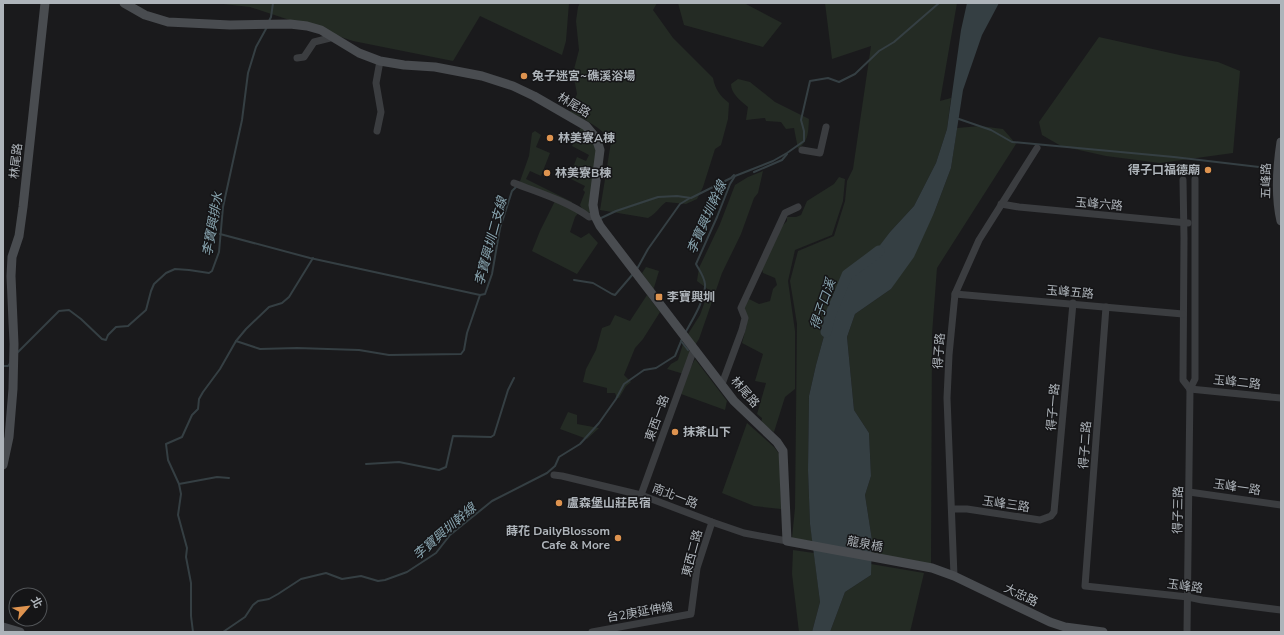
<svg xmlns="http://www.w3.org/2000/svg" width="1284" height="635" font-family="'Nunito Sans','Noto Sans TC',sans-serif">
  <rect width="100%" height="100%" fill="#1a1a1c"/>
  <g fill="#242b24">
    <path d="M214,3H569L566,41L562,55L480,16L453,61L353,41L250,7Z"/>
    <path d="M580,3H657L653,10L673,38L713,78C715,89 720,96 729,103L728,119L721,145L715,149L703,187L697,199L686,204L666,202C659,207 656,214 648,218L600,210L611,142C602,127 585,120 570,112L577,94L573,73L579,50L576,21L578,7Z"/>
    <path d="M678,3H744L782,23L763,47L684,25Z"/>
    <path d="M825,3H957L940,101L951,98L947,129L936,163L914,206L890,232L830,314L816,365L809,396L808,470L810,524L813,543L792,538L795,508L797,324L790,281L798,251L834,236L845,201L847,181L853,169L871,46L832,59Z"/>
    <path d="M1099,37L1184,56L1218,62L1240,71L1233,153L1160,163L1106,156L1061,146L1042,135L1039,122Z"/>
    <path d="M738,79L750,82L775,102L809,119C808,133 809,140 798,149L794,128L786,129L781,122L766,121L765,118L746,120L748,107C741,101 731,94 731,84Z"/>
    <path d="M980,126L1003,129L1016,144L937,268L932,334L931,566L871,554L872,540L865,495L871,476L869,433L854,410L847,337L855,314L891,289L934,213L951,168L957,128Z"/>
    <path d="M581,127L588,131L599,151L591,213C585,212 583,211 580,205L585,192L583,190L585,186L569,178L577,157L586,161L589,155L572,146Z"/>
    <path d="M535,131L541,135L536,147L550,153L541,176L530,171L526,179L572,202L571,205L519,184L529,156L532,133Z"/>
    <path d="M763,171L758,193L754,198L741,234L722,273L699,339L695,345L688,334L700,315L709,290L697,281L699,268L720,224L735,185L748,177Z"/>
    <path d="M839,177L845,179L843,201L832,235L795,250L788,281L795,331V389L785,397L774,432L761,424L762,418L757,414L766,383L755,381L763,354L742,343L747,324L744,308L749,299L759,304L770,301L773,289L777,285L775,278L763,273L762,269L782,226L787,221V217H796L801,215L807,201L834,184Z"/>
    <path d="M555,201L579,212L575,217L570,232L581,238L589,233L598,243L577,274L532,251L540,231Z"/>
    <path d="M646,267L659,271L653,291L642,273Z"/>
    <path d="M647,295L660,312L643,339L635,348L624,375L631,382L626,386L619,398H617L615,393H607V388L583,382L586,369L596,350L602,328L610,325L615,315L630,321Z"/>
    <path d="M683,344L691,353L684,374L667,369L671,364L678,360Z"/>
    <path d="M695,359L727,401L725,410L681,394L687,375Z"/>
    <path d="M568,412L577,415V424L599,428L587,439L560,429Z"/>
    <path d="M747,423L774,447L780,455L781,509L754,506L722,493Z"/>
    <path d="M793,550L814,553L820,602L812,632H799L792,574Z"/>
    <path d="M871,564L924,573L910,632H830L845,592L871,575Z"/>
  </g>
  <path fill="#353f43" d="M967,3H999L982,35L963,90L951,168L934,213L914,257L891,289L855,314L847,337L854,410L869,433L871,476L865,495L872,540L871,575L845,592L830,632H812L820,602L810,524L808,470L809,396L816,365L830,314L846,282L874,253L890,232L914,206L936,163L947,129L961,30Z"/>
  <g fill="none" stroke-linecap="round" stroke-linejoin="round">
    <g stroke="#353f43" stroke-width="2">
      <path d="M269,21L271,17L273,3"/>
      <path d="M956,118L991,130L1012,142L1174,157L1259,167"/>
      <path d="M754,172L782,160L787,154"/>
      <path d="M599,219L616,211L658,197L677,196L691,198L731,178L734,175"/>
      <path d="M220,234L310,258L480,295L485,294L492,274L500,228L512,191L516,187"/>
      <path d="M637,269L648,249L680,204L690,198"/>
      <path d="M574,280L593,283L612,294L615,295L633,274"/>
      <path d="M685,333C692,321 706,298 705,284C704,276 699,270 696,264L717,217L730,184L735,176L773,161L787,153L804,141V131L801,120L810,81L828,78L839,82L855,74L879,51L894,42L939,3"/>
      <path d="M236,341L246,329L269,307L282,303L289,297L313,258"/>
      <path d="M681,341L688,350"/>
      <path d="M17,353L59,311L69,310L81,319L102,339L106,340L108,335L116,327L128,326L146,310L151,291L154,284L166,273L175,269L189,270L209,273L212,271L219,252L223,207L242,120L248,73L256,47L267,27"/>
      <path d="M3,366H8L11,362"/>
      <path d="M366,464L399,462L439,470L446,467L453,436L491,437L494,435L508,390L514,378"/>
      <path d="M179,484L217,477L229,478"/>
      <path d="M193,632L191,616V583L186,557L187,548L178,515L181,494L179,484L168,460L166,444L182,437L192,415L198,409L199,399L203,392L220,369L236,341L260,349L297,348L359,350L389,355L461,354L464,350L467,333L480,295"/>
      <path d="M223,632L245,617L253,605L258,601L269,599L278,594L301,579L326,573L342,579L361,576L378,581L385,580L407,572L436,553L450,535L492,501L547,473L555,466L559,457L580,444L599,423L616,399L624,384L644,370L656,368L675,356L682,339"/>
    </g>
    <path stroke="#353f43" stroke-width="11" d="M826,332L830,316L847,275L879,251"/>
    <g stroke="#3b3d40" stroke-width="7">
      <path d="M297,58L304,57L314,42L334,37"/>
      <path d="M377,131L381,112L376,83L380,61"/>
      <path d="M802,150L820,153L826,127"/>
      <path d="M1183,180L1184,238L1183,380L1190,389"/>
      <path d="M514,183C539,193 567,201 589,217L595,216"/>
      <path d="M1001,204L1019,207L1188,223"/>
      <path d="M955,294L1183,314"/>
      <path d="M1106,307L1085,586L1188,597L1202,600L1281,610"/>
      <path d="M722,384L742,330L745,318L741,308L785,213L798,207"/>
      <path d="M1190,389L1281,398"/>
      <path d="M554,475L562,476L641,495L712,522L744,533L787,541"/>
      <path d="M1189,492L1281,505"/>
      <path d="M641,495L694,349"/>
      <path d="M952,509H967L1040,520L1051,516L1054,512L1073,303"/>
      <path d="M954,576L947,398L949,355L955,294L979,240L1037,148"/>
      <path d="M592,632L691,614L697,568L712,522"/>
      <path d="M1187,632L1190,389L1195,379V179"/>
    </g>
    <g stroke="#494c50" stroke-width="9">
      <path d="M124,3L145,15L168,22L230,25L290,24L307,26L321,30L359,53L380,61L404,65L435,67L482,76L513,86L534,96L586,126L596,138L600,150L593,205L595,216L600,226L734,401L777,442L783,451L787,541L932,568L954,576L1050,622L1065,627L1103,632"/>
      <path d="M1281,142C1277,168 1275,195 1281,221"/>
      <path d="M3,465L9,437L13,389L14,344L11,276L12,257L19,236L23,207L45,3"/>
      <path d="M3,627L20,632"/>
    </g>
  </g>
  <g fill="#de934f" stroke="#151517" stroke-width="1.5">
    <circle cx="524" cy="76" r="4"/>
    <circle cx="550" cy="138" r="4"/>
    <circle cx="1208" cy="170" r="4"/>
    <circle cx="547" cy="173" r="4"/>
    <rect x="655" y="293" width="8" height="8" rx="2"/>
    <circle cx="675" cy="432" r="4"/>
    <circle cx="559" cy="503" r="4"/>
    <circle cx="618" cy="538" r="4"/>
  </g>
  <g text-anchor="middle" stroke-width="3" stroke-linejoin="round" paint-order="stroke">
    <g font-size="12" font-weight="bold" fill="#aeb4ba" stroke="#151517" text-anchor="start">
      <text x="532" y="80">兔子迷宮~礁溪浴場</text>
      <text x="558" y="142">林美寮A棟</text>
      <text x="1200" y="174" text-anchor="end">得子口福德廟</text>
      <text x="555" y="177">林美寮B棟</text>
      <text x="667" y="301">李寶興圳</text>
      <text x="683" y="436">抹茶山下</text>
      <text x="567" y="507">盧森堡山莊民宿</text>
      <text x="610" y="535" text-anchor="end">蒔花 DailyBlossom<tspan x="610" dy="14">Cafe &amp; More</tspan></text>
    </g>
    <g font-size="12" fill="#aeb4ba" stroke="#151517">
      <text transform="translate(574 105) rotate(31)" y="4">林尾路</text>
      <text transform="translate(16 161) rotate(-84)" y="4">林尾路</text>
      <text transform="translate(1266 181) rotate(-89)" y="4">五峰路</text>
      <text transform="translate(1099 204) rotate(5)" y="4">玉峰六路</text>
      <text transform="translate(1070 292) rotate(5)" y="4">玉峰五路</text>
      <text transform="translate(939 351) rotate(-86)" y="4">得子路</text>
      <text transform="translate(1237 382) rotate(6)" y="4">玉峰二路</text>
      <text transform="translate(745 392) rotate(49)" y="4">林尾路</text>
      <text transform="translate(1053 407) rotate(-85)" y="4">得子一路</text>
      <text transform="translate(657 418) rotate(-70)" y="4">東西一路</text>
      <text transform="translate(1085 445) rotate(-86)" y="4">得子二路</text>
      <text transform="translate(1237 487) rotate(8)" y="4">玉峰一路</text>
      <text transform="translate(675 496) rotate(21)" y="4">南北一路</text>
      <text transform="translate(1006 504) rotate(8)" y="4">玉峰三路</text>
      <text transform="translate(1178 510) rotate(-89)" y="4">得子三路</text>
      <text transform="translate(865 544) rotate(11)" y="4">龍泉橋</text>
      <text transform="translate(692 553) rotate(-75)" y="4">東西二路</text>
      <text transform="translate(1185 586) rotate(8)" y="4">玉峰路</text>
      <text transform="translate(1021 595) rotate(26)" y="4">大忠路</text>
      <text transform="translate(640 612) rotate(-10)" y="4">台2庚延伸線</text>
    </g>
    <g font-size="13" font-style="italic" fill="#89a5b0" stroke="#151517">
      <text transform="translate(706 217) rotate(-66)" y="5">李寶興圳幹線</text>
      <text transform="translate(212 224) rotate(-80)" y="5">李寶興排水</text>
      <text transform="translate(490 241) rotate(-75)" y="5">李寶興圳二支線</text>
      <text transform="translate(822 304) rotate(-71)" y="5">得子口溪</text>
      <text transform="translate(444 531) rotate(-41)" y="5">李寶興圳幹線</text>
    </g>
  </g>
  <rect width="1284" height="635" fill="none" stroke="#aeb4ba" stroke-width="8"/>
  <g transform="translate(28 607) rotate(62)"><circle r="19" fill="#151517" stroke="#525558"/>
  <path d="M0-3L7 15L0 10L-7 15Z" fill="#de934f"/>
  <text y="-6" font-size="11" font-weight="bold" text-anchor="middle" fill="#aeb4ba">北</text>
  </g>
</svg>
